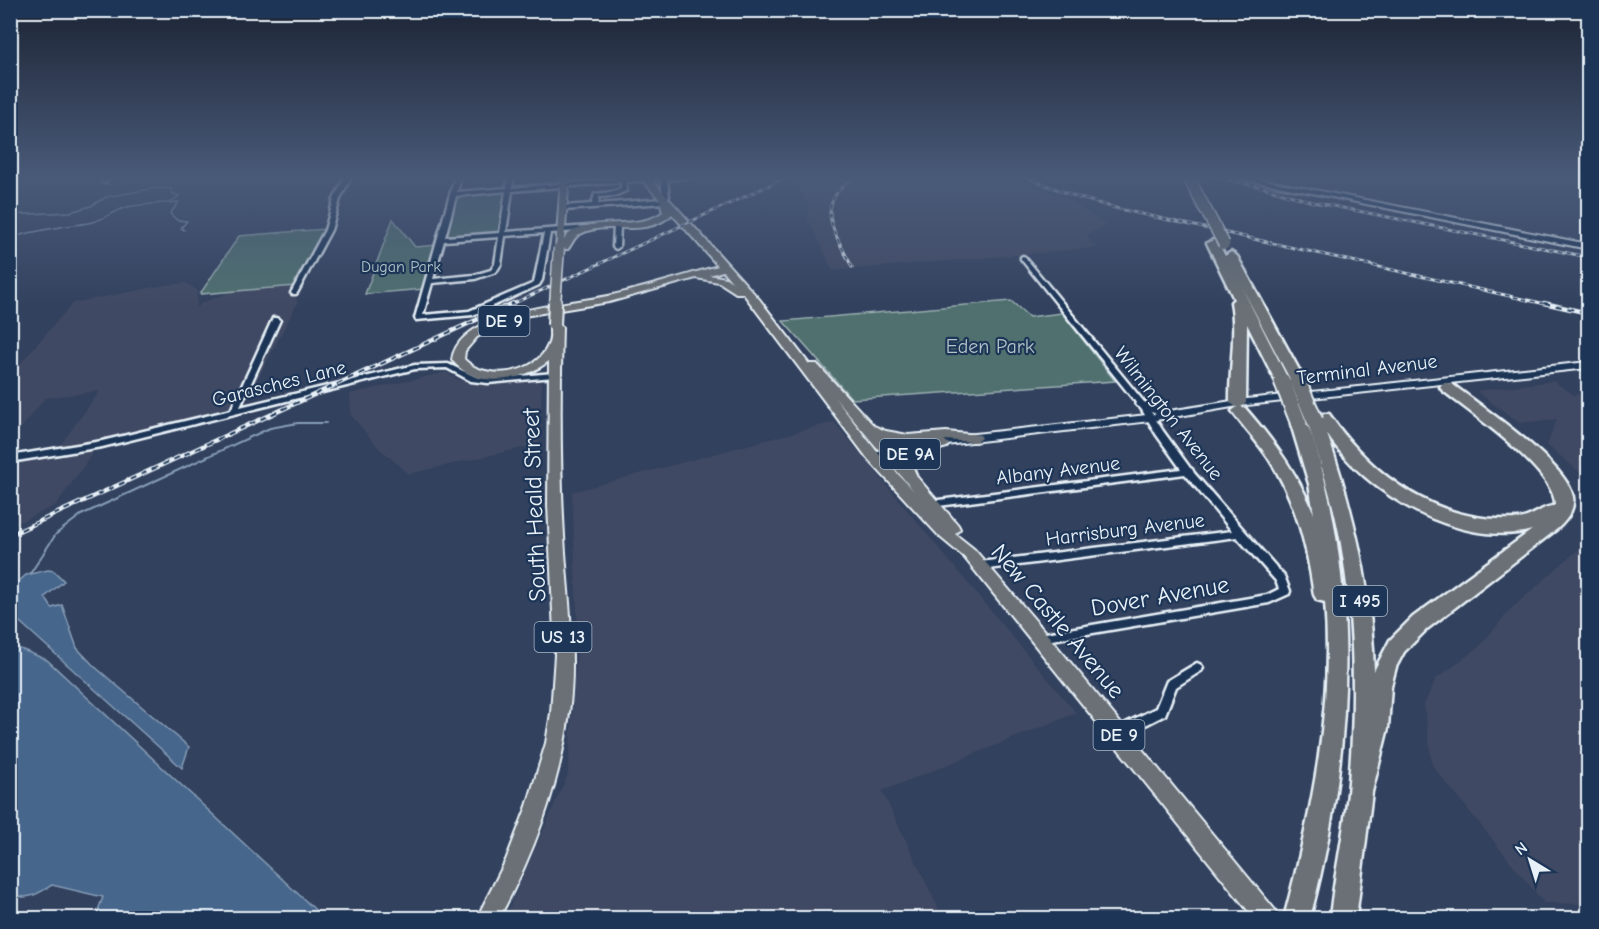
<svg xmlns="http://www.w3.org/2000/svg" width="1599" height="929" font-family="'Comic Neue',sans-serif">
  <rect width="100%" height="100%" fill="#32415e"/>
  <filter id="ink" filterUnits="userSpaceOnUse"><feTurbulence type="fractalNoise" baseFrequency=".0167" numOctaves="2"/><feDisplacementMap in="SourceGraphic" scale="12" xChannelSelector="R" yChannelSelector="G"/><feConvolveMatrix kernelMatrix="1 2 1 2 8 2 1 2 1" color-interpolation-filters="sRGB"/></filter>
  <g filter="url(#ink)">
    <g fill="#404a63">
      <path d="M805,177H1013L1064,197L1107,225L1086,235L1097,248L833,271L808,219L809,206L795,182Z"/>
      <path d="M288,281L298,302L244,405L99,441L58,448L100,391L45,398L11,441V374L73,303L165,285L186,283L197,290V308L201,303L250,285Z"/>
      <path d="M447,372L454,378L466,382L487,384L537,381L542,384L539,444L409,474L378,447L351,415L350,394Z"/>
      <path d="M1553,381L1574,395L1588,393V479L1547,445L1557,419L1520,423L1476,391Z"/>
      <path d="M834,422L1076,713L882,791L943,918H505L568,774L578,633L572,492Z"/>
      <path d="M97,447L56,505L11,526V461Z"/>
      <path d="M1588,541V904L1544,903L1432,765L1424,704L1436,679L1479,647L1512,608Z"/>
    </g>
    <g fill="#4f6f6e" stroke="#9cb0b3" stroke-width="1.5">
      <path d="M505,192L498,233L445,237L456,195Z"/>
      <path d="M393,219L415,247L437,245L425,289L365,294Z"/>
      <path d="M325,229L296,286L200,294L239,236Z"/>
      <path d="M1011,301L1029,317L1062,313L1115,381L852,399L783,321Z"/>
    </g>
    <g fill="#47668c" stroke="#879eb7" stroke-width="1.5">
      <path d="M48,570L54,571L64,581L45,597L52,608L62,605L77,648L94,666L189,747L182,768L11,614V588L26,575Z"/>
      <path d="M11,645L47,660L324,918H95L103,897L52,885C38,894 26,902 11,893Z"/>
    </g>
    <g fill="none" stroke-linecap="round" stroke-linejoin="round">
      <g stroke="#879eb7" stroke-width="1.5">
        <path d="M10,186L19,177"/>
        <path d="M10,215L70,212L91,206L106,197L156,188L172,189V193L179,196L172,201"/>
        <path d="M10,238C35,230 62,227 88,223C102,221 114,211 127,207C143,203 163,204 179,202L170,214L177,220L187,221L181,228L184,230"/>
      </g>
      <path stroke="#879eb7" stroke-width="2" d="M30,574L56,534L81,515L270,428L298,423H326"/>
      <g stroke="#e8f1f8" stroke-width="5">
        <g id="street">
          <path d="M104,177H110L106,182H102L101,181Z"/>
          <path d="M345,177H351L340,199L331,230L297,293L296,294H292L291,293L325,230L334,199Z"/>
          <path d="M455,177H461L457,192L507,188L508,177H514L512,188L635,177H690L667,180L669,196L666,202L664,203L563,210L560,208L563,206L592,204L595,194L613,192L621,189V182L512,191L506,232L589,226L592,228L589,230L550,233L542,280L539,285L473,315L416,320L415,318ZM661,179L663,196L662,199L598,204L599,197L614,196L626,191V182ZM506,191L500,233L445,237L456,196ZM544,233L534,283L469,311L423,315L432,283L475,279L496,272L501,264L505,236ZM499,237L495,264L491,270L474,275L433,279L444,241Z"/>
          <path d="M617,224L620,226L619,247L616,249L613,247L614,226Z"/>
          <path d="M1023,256L1025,257L1148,407L1163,431L1190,468L1192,469L1194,473L1284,576L1290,591L1289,594L1269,603L1040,642L1036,641L1034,638L1036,635L1040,634L1267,595L1279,589L1276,581L1237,537L980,570L976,569L975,566L976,563L980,562L1232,531L1185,474L931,507L928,506L926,504L928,502L931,501L1181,469L1156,434L1142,410L1021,259V257Z"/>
          <path d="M273,318H276L280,320L240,407L415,365L448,364L476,377L488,379L554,373L558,375L554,377L488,383L471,381L447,368L415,369L102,447L10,462V456L102,441L231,410Z"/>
          <path d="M1197,663L1201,665L1203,668L1201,671L1176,687L1165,715L1122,737L1118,738L1114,737L1112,733L1114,729L1156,708L1167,681Z"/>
        </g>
      </g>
      <g stroke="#e8f1f8" stroke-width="4">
        <g id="secondary">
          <path d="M1233,177H1249L1588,244V249Z"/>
          <path d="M1588,362V368L1238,406L1150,421L929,447L873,460L867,456L869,453L929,439L1156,414L1137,406L1135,404L1137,402L1141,401L1169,411L1238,400Z"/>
        </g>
      </g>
      <g stroke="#e8f1f8" stroke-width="4">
        <path id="primary" d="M561,177H569L564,240C581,212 638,233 663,212L660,200L640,177H649L759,299L809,364H817L874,426L886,431L908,435L946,432L980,435L982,438L975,442L944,440L949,444L947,447L919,455L912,465L917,477L958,525L960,529L955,534L974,549L1046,633L1275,910L1278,918H1254L964,557L940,537L868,459L743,293H736L719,282L696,278L609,302L524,316L477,337L465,351L464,359C485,382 536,375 548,345C552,338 549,329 550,323H558L562,327C560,397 560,466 564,536C567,595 577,654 569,713C560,784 533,856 499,918H477L506,860L527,806L546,743L551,713L555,655L548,505L549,361C522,382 476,390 452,360C458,310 570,304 608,296C645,288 682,276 718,266L672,214C645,241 601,217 576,237C573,240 571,245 568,249L556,250ZM723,271L732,282L726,278L709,275ZM834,397L914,491L878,453ZM887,440L908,443L935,441L914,447L901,458Z"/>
      </g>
      <g stroke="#e8f1f8" stroke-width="5">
        <g id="highway">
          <path d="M1213,240L1217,241L1225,256L1231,252L1237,256L1304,379L1297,383L1290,379L1241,286L1289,381L1287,384H1277L1247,324L1246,403L1241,407L1245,408C1273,440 1298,474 1314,514L1309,484L1291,424L1299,419L1305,421C1316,439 1325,482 1330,503C1358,642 1346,782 1310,918H1284C1311,816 1334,708 1325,602L1317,600L1314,595C1307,546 1296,501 1269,459C1258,442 1244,428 1232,411L1237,407L1230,403C1229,369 1237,335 1231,302L1234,299L1207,243Z"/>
          <path d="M1447,383L1452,384C1480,406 1567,463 1573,497C1575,510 1566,521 1557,529L1427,629L1404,652L1396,667L1391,686L1388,728L1372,792L1356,918H1330C1334,877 1344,835 1348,793C1356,710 1355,626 1341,544C1334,502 1320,461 1307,421L1319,414H1329C1372,477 1438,524 1518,519C1533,518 1543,505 1555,506C1558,472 1468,411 1442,390L1440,387L1442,384ZM1327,434C1366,494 1460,549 1532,530L1413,617L1390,640L1374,671C1372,590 1354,511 1327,434Z"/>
        </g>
      </g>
      <use href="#street" fill="#1d3557" fill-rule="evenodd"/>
      <use href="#secondary" fill="#1d3557" fill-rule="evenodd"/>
      <use href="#primary" fill="#6a7074" fill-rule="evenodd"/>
      <use href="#highway" fill="#6a7074" fill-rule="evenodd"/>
      <g stroke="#e8f1f8" stroke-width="3">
        <g id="rail-far1">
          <path d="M1025,177L1080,198L1119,209L1550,305"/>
          <path d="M1215,177L1266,188L1313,202L1588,257"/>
          <path d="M852,267C834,231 812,204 855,177"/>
          <path d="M510,305L787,177"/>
        </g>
      </g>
      <g stroke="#e8f1f8" stroke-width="4.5">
        <g id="rail">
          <path d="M1544,303L1588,313"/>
          <path d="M10,535L513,303"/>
        </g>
      </g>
      <use href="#rail-far1" stroke="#1d3557" stroke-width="1.5" stroke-dasharray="4.5" stroke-linecap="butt"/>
      <use href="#rail" stroke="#1d3557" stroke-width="2" stroke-dasharray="6" stroke-linecap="butt"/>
      <g stroke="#e8f1f8" stroke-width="13" stroke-linecap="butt">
        <path id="primary-bridge-far1" d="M555,305L559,248"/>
      </g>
      <g stroke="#e8f1f8" stroke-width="16" stroke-linecap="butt">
        <path id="primary-bridge" d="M554,325L555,303"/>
      </g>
      <g stroke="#e8f1f8" stroke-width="14" stroke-linecap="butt">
        <path id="highway-bridge-far1" d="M1188,177L1224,244"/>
      </g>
      <g stroke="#e8f1f8" stroke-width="19" stroke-linecap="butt">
        <g id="highway-bridge">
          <path d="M1297,379L1315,421"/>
          <path d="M1282,381L1299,424"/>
        </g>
      </g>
      <use href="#primary-bridge-far1" stroke="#6a7074" stroke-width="10"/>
      <use href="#primary-bridge" stroke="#6a7074" stroke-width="12"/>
      <use href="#highway-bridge-far1" stroke="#6a7074" stroke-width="11"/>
      <use href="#highway-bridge" stroke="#6a7074" stroke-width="15"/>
    </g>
  </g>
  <linearGradient id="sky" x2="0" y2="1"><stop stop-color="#1c2434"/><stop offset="0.58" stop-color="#495a79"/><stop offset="1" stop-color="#495a79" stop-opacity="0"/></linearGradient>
  <rect width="1599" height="307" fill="url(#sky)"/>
  <g text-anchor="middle" stroke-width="4.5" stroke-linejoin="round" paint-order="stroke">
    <g font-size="16" fill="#b2c4c8" stroke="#1d3557">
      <text x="401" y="272">Dugan Park</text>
    </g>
    <g fill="#1d3557" stroke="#abb9c8" stroke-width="1.5">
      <rect x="478.5" y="306" width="51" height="30" rx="4.5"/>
      <rect x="880" y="439" width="60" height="30" rx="4.5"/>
      <rect x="1333" y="586" width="54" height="30" rx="4.5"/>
      <rect x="534.5" y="622" width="57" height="30" rx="4.5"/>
      <rect x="1093.5" y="720" width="51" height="30" rx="4.5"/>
    </g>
    <g font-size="18" font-weight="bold" fill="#e8f1f8">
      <text x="504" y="327">DE 9</text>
      <text x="910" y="460">DE 9A</text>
      <text x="1360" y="607">I 495</text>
      <text x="563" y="643">US 13</text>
      <text x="1119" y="741">DE 9</text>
    </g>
    <g font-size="20" fill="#b2c4c8" stroke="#1d3557">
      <text x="990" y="353">Eden Park</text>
    </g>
    <g font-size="20" fill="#e8f1f8" stroke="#1d3557">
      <text transform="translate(1367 369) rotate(-7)" y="7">Terminal Avenue</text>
      <text transform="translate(279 383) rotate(-14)" y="7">Garasches Lane</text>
      <text transform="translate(1169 413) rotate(52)" y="7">Wilmington Avenue</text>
      <text transform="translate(1058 470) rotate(-7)" y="7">Albany Avenue</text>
      <text transform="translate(1125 529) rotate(-7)" y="7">Harrisburg Avenue</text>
    </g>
    <g font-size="24" fill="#e8f1f8" stroke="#1d3557">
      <text transform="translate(534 505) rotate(-92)" y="8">South Heald Street</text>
      <text transform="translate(1160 596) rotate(-10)" y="8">Dover Avenue</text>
      <text transform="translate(1058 621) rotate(50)" y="8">New Castle Avenue</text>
    </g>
  </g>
  <rect width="1599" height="929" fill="none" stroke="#1d3557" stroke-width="36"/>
  <rect x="18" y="18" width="1563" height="893" fill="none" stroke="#e8f1f8" stroke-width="2" filter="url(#ink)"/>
  <g transform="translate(1530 860) rotate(322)" stroke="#1d3557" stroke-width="4.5" paint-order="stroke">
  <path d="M0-4.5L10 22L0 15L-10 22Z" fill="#e8f1f8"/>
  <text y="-9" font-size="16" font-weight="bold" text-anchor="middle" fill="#e8f1f8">N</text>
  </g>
</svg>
